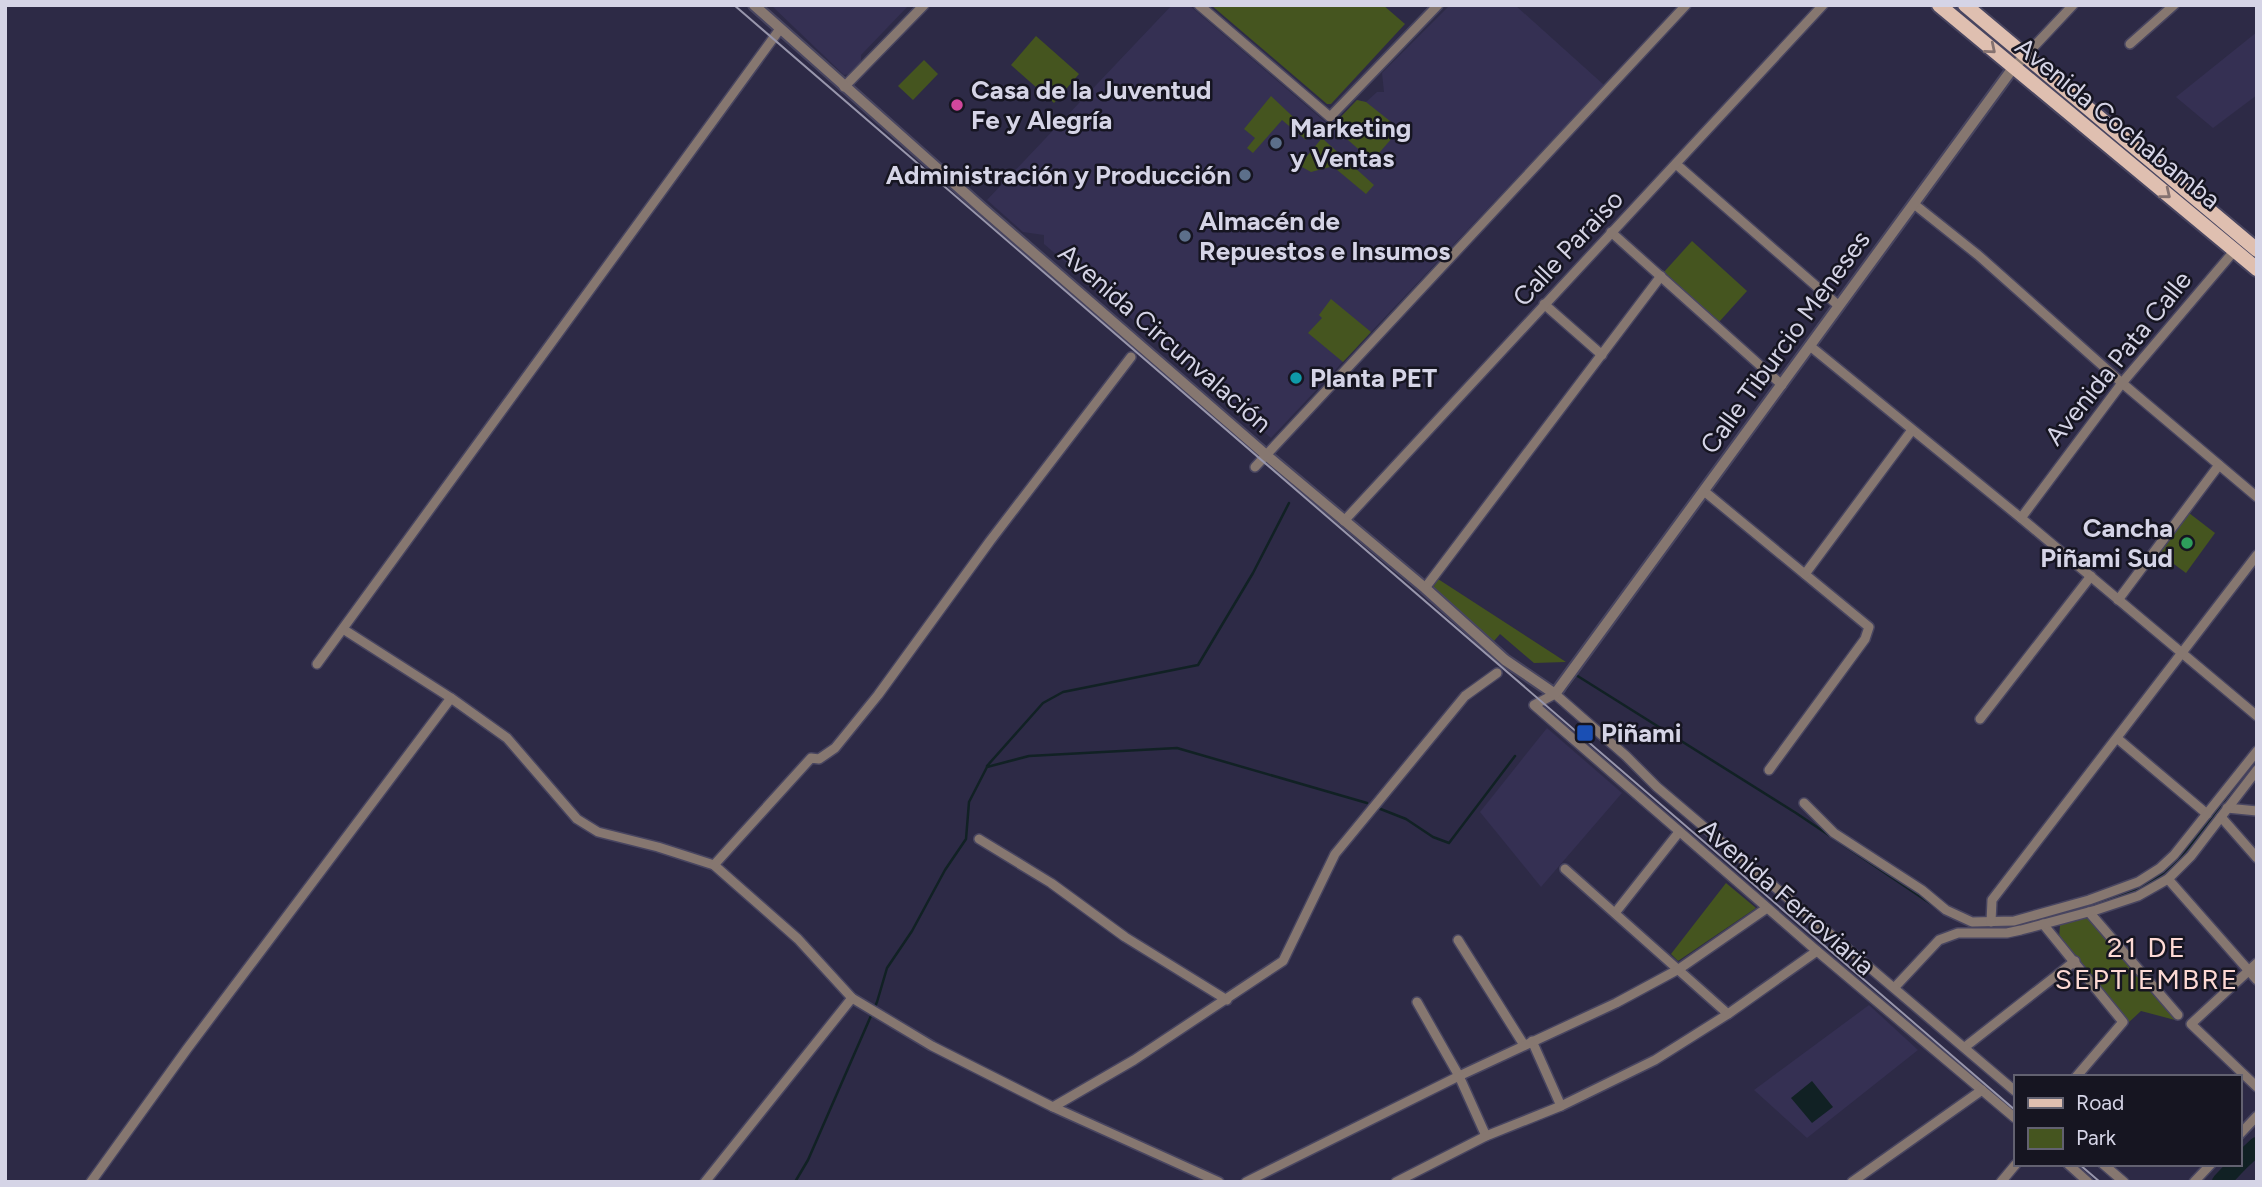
<svg xmlns="http://www.w3.org/2000/svg" width="2262" height="1187" font-family="Figtree,sans-serif">
  <rect width="100%" height="100%" fill="#2d2a46"/>
  <g fill="#353053">
    <path d="M771,5H909L861,55V63L850,74L844,75Z"/>
    <path d="M1172,5H1189L1331,127L1357,100L1366,102L1377,92H1384L1382,73L1450,5H1515L1604,85L1271,438L1044,244V235L1023,232L987,200Z"/>
    <path d="M2257,32V95L2213,128L2176,97Z"/>
    <path d="M1547,728L1622,793L1541,887L1480,812Z"/>
    <path d="M1869,1005L1918,1050L1807,1138L1754,1090Z"/>
  </g>
  <g fill="#45551f">
    <path d="M1211,5H1383L1405,24L1331,104H1327Z"/>
    <path d="M1036,36L1079,74L1054,103L1011,65Z"/>
    <path d="M924,60L938,74L913,100L898,86Z"/>
    <path d="M1271,96L1307,130L1308,137L1306,140L1282,120L1253,153L1247,148L1255,138L1244,129Z"/>
    <path d="M1357,100L1366,102L1400,129L1372,161L1332,126Z"/>
    <path d="M1322,138L1374,185L1366,194L1336,169L1330,167L1311,172L1302,167V162Z"/>
    <path d="M1692,241L1747,291L1719,322L1664,272Z"/>
    <path d="M1331,299L1371,332L1343,362L1308,333L1322,318L1319,315Z"/>
    <path d="M2189,513L2215,533L2186,573L2159,553Z"/>
    <path d="M1438,579L1566,662L1534,663L1500,634L1494,641L1432,589Z"/>
    <path d="M1726,883L1756,908L1678,961L1671,954Z"/>
    <path d="M2087,918L2175,1020L2141,1011L2128,1023L2059,938L2060,925Z"/>
  </g>
  <path fill="#112124" d="M1812,1081L1833,1107L1812,1123L1791,1098Z"/>
  <g fill="none" stroke-linecap="round" stroke-linejoin="round">
    <g stroke="#112124" stroke-width="2.5">
      <path d="M1566,689L1576,675L1796,813L1952,918"/>
      <path d="M987,766L1043,703L1063,692L1198,665L1253,573L1289,503"/>
      <path d="M1378,808L1406,819L1433,837L1449,843L1515,756"/>
      <path d="M2044,917C2077,909 2117,901 2147,884C2183,864 2218,807 2244,774"/>
      <path d="M1996,926L2014,925"/>
      <path d="M795,1182L808,1160L877,1002L887,968L912,931L945,870L966,839L969,802L987,767L1029,756L1177,748L1367,803"/>
    </g>
    <g stroke="#112124" stroke-width="18">
      <path d="M2239,1163L2257,1146"/>
      <path d="M2221,1182L2238,1164"/>
    </g>
    <g stroke="#484560" stroke-width="12">
      <g id="minor">
        <path d="M1199,5L1330,117L1438,5"/>
        <path d="M2130,44L2174,5"/>
        <path d="M2025,56L2073,5"/>
        <path d="M844,87L924,5"/>
        <path d="M1676,164L1839,306"/>
        <path d="M1914,204L1978,255L2122,383L2257,497"/>
        <path d="M1611,232L1782,385"/>
        <path d="M1544,304L1602,355"/>
        <path d="M1810,346L2021,518L2257,716"/>
        <path d="M1255,467L1686,5"/>
        <path d="M1704,491L1869,627L1865,639L1769,770"/>
        <path d="M2021,518L2122,383L2235,250"/>
        <path d="M1344,521L1823,5"/>
        <path d="M1805,574L1912,430"/>
        <path d="M1425,588L1661,276"/>
        <path d="M2118,600L2219,465"/>
        <path d="M343,629L451,698L507,738L577,819L598,832L658,847L714,865L798,939L852,998L932,1046L1053,1107L1219,1182"/>
        <path d="M317,664L780,29"/>
        <path d="M1980,719L2091,576"/>
        <path d="M2118,739L2207,814"/>
        <path d="M1804,803L1834,833L1922,890L1946,910L1972,922L2014,921L2089,900L2138,882L2160,868L2174,855L2257,751"/>
        <path d="M2227,808L2257,811"/>
        <path d="M2221,817L2257,858"/>
        <path d="M979,839L1051,883L1125,937L1227,1000"/>
        <path d="M714,865L811,758L819,759L835,748L878,695L990,541L1131,357"/>
        <path d="M1565,869L1728,1014"/>
        <path d="M2168,879L2257,980"/>
        <path d="M2089,912L2178,1015"/>
        <path d="M1615,913L1679,832"/>
        <path d="M1991,922L1992,900L2257,555"/>
        <path d="M2043,924L2123,1022L2076,1077"/>
        <path d="M1458,940L1524,1045"/>
        <path d="M2257,963L2191,1024L2257,1087"/>
        <path d="M1895,987L1939,940L1958,933H2007L2021,930L2096,910L2138,896L2168,879L2191,856L2257,770"/>
        <path d="M1417,1002L1459,1076L1486,1136"/>
        <path d="M1532,1041L1561,1106"/>
        <path d="M1965,1047L2075,961"/>
        <path d="M2015,1091L1657,787L1626,756L1555,694L1534,705L1817,951L2015,1118"/>
        <path d="M1053,1107L1134,1060L1283,961L1335,854L1465,696L1497,673"/>
        <path d="M2239,1135L2257,1116"/>
        <path d="M2068,1164L2088,1182"/>
        <path d="M2103,1164L2124,1182"/>
        <path d="M91,1182L187,1049L451,698"/>
        <path d="M705,1182L852,998"/>
        <path d="M1246,1182L1459,1076L1616,1003L1679,969L1767,908"/>
        <path d="M1396,1182L1486,1136L1561,1106L1655,1060L1728,1014L1817,951"/>
        <path d="M1852,1182L1982,1090"/>
        <path d="M2001,1182L2016,1164"/>
        <path d="M2194,1182L2211,1164"/>
      </g>
    </g>
    <g stroke="#484560" stroke-width="14">
      <path id="tertiary" d="M754,5L984,210L1265,454L1425,588L1505,660L1555,694L2013,68L2025,56"/>
    </g>
    <g stroke="#484560" stroke-width="18">
      <g id="primary">
        <path d="M1939,5L2257,269"/>
        <path d="M1965,5L2257,250"/>
      </g>
    </g>
    <use href="#minor" stroke="#867770" stroke-width="9"/>
    <use href="#tertiary" stroke="#867770" stroke-width="10"/>
    <use href="#primary" stroke="#dfbfb0" stroke-width="14"/>
    <g stroke="#9896ac" stroke-width="2">
      <path d="M734,5L2015,1110"/>
      <path d="M2079,1164L2100,1182"/>
    </g>
  </g>
  <defs><path id="oneway-chevron" d="M-2-3.5L2.5 0L-2 3.5" fill="none" stroke-width="1.6" stroke-linecap="round" stroke-linejoin="round" transform="scale(1.75)"/></defs>
  <g stroke="#857270">
    <use href="#oneway-chevron" transform="translate(1991 49) rotate(40)"/>
    <use href="#oneway-chevron" transform="translate(2166 194) rotate(39)"/>
  </g>
  <circle fill="#d1479c" stroke="#161521" stroke-width="2.5" cx="957" cy="105" r="7"/>
  <g fill="#5c6f8a" stroke="#161521" stroke-width="2.5">
    <circle cx="1276" cy="143" r="7"/>
    <circle cx="1245" cy="175" r="7"/>
    <circle cx="1185" cy="236" r="7"/>
  </g>
  <circle fill="#0f9aa8" stroke="#161521" stroke-width="2.5" cx="1296" cy="378" r="7"/>
  <circle fill="#2e9e5b" stroke="#161521" stroke-width="2.5" cx="2187" cy="543" r="7"/>
  <rect fill="#1a4fb4" stroke="#161521" stroke-width="2.5" x="1576" y="724" width="18" height="18" rx="3.5"/>
  <g text-anchor="middle" stroke-width="5" stroke-linejoin="round" paint-order="stroke">
    <g font-size="26" font-weight="bold" fill="#d5d4e6" stroke="#161521" text-anchor="start">
      <text x="971" y="99">Casa de la Juventud<tspan x="971" dy="30">Fe y Alegría</tspan></text>
      <text x="1290" y="137">Marketing<tspan x="1290" dy="30">y Ventas</tspan></text>
      <text x="1231" y="184" text-anchor="end">Administración y Producción</text>
      <text x="1199" y="230">Almacén de<tspan x="1199" dy="30">Repuestos e Insumos</tspan></text>
      <text x="1310" y="387">Planta PET</text>
      <text x="2173" y="537" text-anchor="end">Cancha<tspan x="2173" dy="30">Piñami Sud</tspan></text>
      <text x="1601" y="742">Piñami</text>
    </g>
    <g font-size="26" fill="#d5d4e6" stroke="#161521">
      <text transform="translate(2118 123) rotate(39)" y="9">Avenida Cochabamba</text>
      <text transform="translate(1568 248) rotate(-47)" y="9">Calle Paraiso</text>
      <text transform="translate(1165 338) rotate(41)" y="9">Avenida Circunvalación</text>
      <text transform="translate(1785 342) rotate(-54)" y="9">Calle Tiburcio Meneses</text>
      <text transform="translate(2118 358) rotate(-51)" y="9">Avenida Pata Calle</text>
      <text transform="translate(1787 897) rotate(41)" y="9">Avenida Ferroviaria</text>
    </g>
    <g font-size="28" letter-spacing="2" fill="#fdd9d4" stroke="#161521">
      <text x="2147" y="957">21 DE<tspan x="2147" dy="32">SEPTIEMBRE</tspan></text>
    </g>
  </g>
  <rect width="2262" height="1187" fill="none" stroke="#d5d4e6" stroke-width="14"/>
  <rect x="2014" y="1075" width="228" height="91" fill="#161521" stroke="#626170" stroke-width="2"/>
  <rect x="2028" y="1098" width="35" height="10" fill="#dfbfb0" stroke="#626170" stroke-width="2"/>
  <text x="2076" y="1110" font-size="21" fill="#d5d4e6">Road</text>
  <rect x="2028" y="1128" width="35" height="21" fill="#45551f" stroke="#626170" stroke-width="2"/>
  <text x="2076" y="1145" font-size="21" fill="#d5d4e6">Park</text>
</svg>
